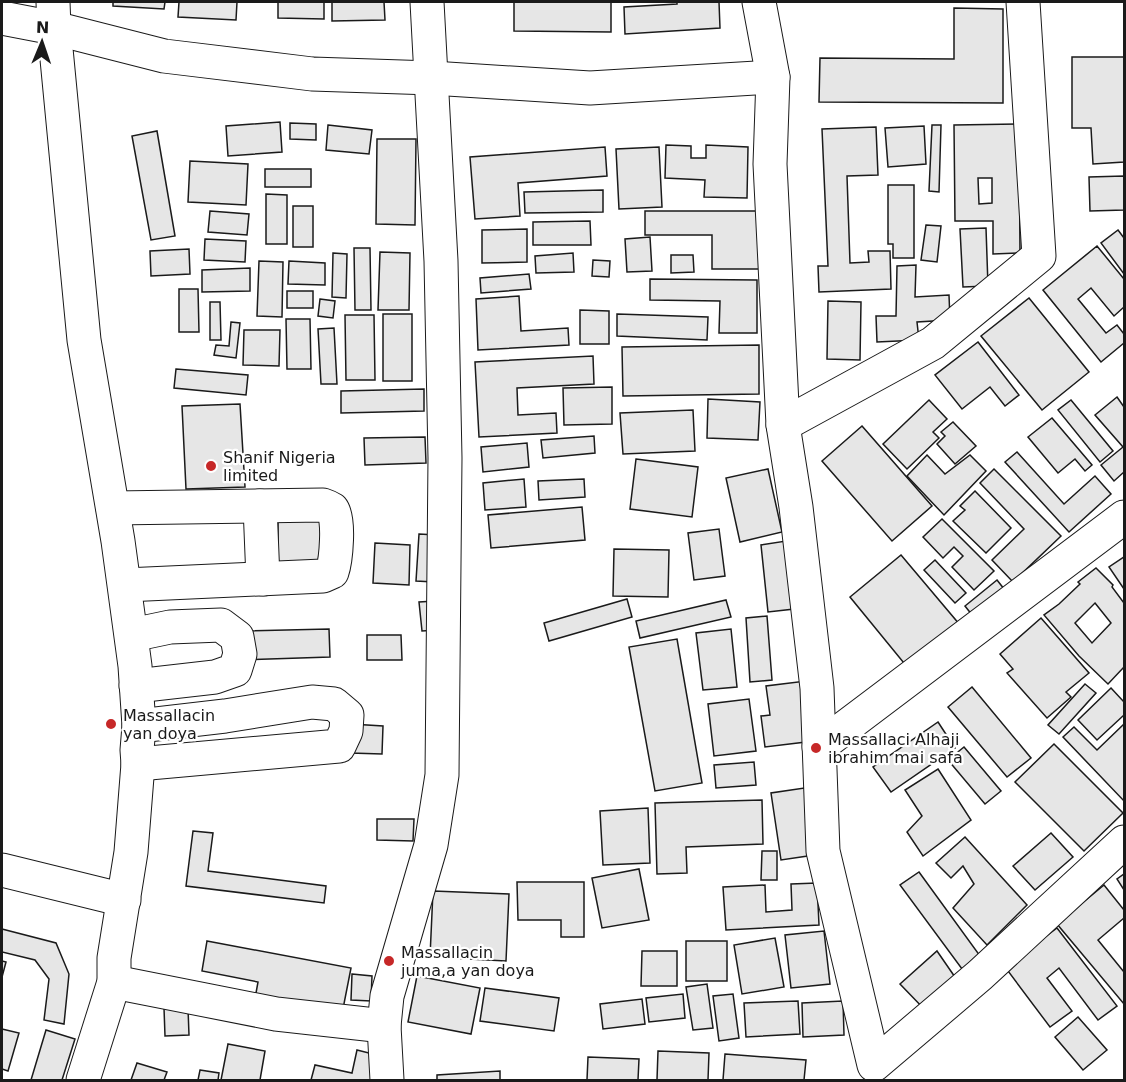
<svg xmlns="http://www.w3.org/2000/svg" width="1126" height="1082" font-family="'DejaVu Sans',sans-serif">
  <rect width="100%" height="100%" fill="#fff"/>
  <g fill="#e6e6e6" stroke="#1a1a1a" stroke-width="1.5" fill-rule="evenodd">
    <path d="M113,2H165L164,9L113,6Z"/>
    <path d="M179,2H237L236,20L178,17Z"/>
    <path d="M278,2H324V19L278,18Z"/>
    <path d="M332,2H384L385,20L332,21Z"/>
    <path d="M514,2H611V32L514,31Z"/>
    <path d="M677,2H719L720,28L625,34L624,7L677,4Z"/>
    <path d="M954,8L1003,9V103L819,102L820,58L954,59Z"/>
    <path d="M1072,57H1124V162L1093,164L1091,128H1072Z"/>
    <path d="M280,122L282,152L228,156L226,126Z"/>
    <path d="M290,123L316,124V140L290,139Z"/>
    <path d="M1019,124L1020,253L993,254V221H955L954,125ZM978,178H992V203L979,204Z"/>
    <path d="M328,125L372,130L369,154L326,150Z"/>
    <path d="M932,125H941L939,192L929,191Z"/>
    <path d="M924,126L926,164L888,167L885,128Z"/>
    <path d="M876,127L878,175L847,176L850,263L869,262L868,251H890L891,289L819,292L818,266H828L822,129Z"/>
    <path d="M157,131L175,236L151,240L132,136Z"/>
    <path d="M377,139H416L415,225L376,224Z"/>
    <path d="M666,145L691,146V158H706V145L748,147L747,198L704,197L705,180L665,178Z"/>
    <path d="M605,147L607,176L518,183L520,216L475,219L470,157Z"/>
    <path d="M659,147L662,207L619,209L616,149Z"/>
    <path d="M190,161L248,164L246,205L188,202Z"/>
    <rect x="265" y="169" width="46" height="18"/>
    <path d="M1124,176V210L1090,211L1089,177Z"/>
    <path d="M888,185H914V258H893V244H888Z"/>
    <path d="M603,190V212L525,213L524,192Z"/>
    <path d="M266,194L287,195V244H266Z"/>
    <rect x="293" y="206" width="20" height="41"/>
    <path d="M210,211L249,214L247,235L208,232Z"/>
    <path d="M645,211H760V269H712V235H645Z"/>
    <path d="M590,221L591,245H533V222Z"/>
    <path d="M926,225L941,226L937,262L921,260Z"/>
    <path d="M986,228L988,286L963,287L960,229Z"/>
    <path d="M527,229V262L482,263V230Z"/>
    <path d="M1118,230L1124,238V274L1101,243Z"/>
    <path d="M650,237L652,271L627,272L625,239Z"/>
    <path d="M205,239L246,241L245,262L204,260Z"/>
    <path d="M1097,246L1124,279V307L1114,316L1091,288L1078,299L1106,333L1117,325L1124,334V343L1101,362L1043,290Z"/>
    <path d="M354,248H370L371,310H355Z"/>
    <path d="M189,249L190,274L151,276L150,251Z"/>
    <path d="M380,252L410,253L409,310H378Z"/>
    <path d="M333,253L347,254L346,298L332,297Z"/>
    <path d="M573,253L574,272L536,273L535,256Z"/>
    <path d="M671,255H693L694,272L671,273Z"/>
    <path d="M593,260L610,261L609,277L592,276Z"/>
    <path d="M259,261L283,262L282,317L257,316Z"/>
    <path d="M289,261L325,263V285L288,284Z"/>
    <path d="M916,265L915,297L949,295L950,320L917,322L919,340L877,342L876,316H896L897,266Z"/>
    <path d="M250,268V291L202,292V270Z"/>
    <path d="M529,274L531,289L481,293L480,278Z"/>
    <path d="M650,279L757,280V333H719L720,301L650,300Z"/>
    <path d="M179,289H198L199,332H179Z"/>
    <rect x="287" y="291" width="26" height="17"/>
    <path d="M519,296L521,331L568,328L569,345L478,350L476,299Z"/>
    <path d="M1029,298L1089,372L1042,410L981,336Z"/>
    <path d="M320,299L335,301L333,318L318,316Z"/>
    <path d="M828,301L861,302L860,360L827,359Z"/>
    <path d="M210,302H220L221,340H210Z"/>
    <path d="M580,310L609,311V344H580Z"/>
    <rect x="383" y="314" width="29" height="67"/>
    <path d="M617,314L708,317L707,340L617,336Z"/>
    <path d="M345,315H374L375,380H346Z"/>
    <path d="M286,319H310L311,369H287Z"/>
    <path d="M231,322L240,323L236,358L214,355L216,345L229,346Z"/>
    <path d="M334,328L337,384H321L318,329Z"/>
    <path d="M244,330H280L279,366L243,365Z"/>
    <path d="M978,342L1019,395L1005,406L990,387L962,409L935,375Z"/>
    <path d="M759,345V394L623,396L622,347Z"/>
    <path d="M593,356L594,384L517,388L518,415L556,413L557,433L479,437L475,362Z"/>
    <path d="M176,369L248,375L246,395L174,388Z"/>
    <path d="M612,387V424L564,425L563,388Z"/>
    <path d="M424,389V411L341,413V391Z"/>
    <path d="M1117,397L1124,407V472L1114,481L1101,465L1123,447L1095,415Z"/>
    <path d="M708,399L760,402L758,440L707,438Z"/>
    <path d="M929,400L947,419L933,432L939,438L907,469L883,444Z"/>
    <path d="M1071,400L1113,451L1100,462L1058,410Z"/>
    <path d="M240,404L245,487L186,489L182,406Z"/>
    <path d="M693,410L695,451L623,454L620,413Z"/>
    <path d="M1052,418L1092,465L1085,471L1075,459L1058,473L1028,437Z"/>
    <path d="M953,422L976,446L955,464L937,444L945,436L941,432Z"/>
    <path d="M862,426L932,506L892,541L822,461Z"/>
    <path d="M594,436L595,453L543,458L541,440Z"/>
    <path d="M425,437L426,463L365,465L364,438Z"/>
    <path d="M527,443L529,467L483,472L481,447Z"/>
    <path d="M1017,452L1064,504L1095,476L1111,494L1069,532L1005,462Z"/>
    <path d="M927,455L945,474L970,455L986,471L944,515L907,476Z"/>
    <path d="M636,459L698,467L692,517L630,509Z"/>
    <path d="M768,469L782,532L740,542L726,478Z"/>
    <path d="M994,469L1061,536L1013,582L992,560L1024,529L980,483Z"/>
    <path d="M524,479L526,507L485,510L483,483Z"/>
    <path d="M584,479L585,497L539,500L538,481Z"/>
    <path d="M975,491L1011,528L986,553L953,521L965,510L960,506Z"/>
    <path d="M582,507L585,540L491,548L488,515Z"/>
    <path d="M942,519L994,571L974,590L952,567L963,556L954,547L943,558L923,537Z"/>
    <rect x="278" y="521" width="46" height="44"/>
    <path d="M719,529L725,576L694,580L688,533Z"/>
    <path d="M419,534L436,535L434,582L416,581Z"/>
    <path d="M786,541L794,609L768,612L761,545Z"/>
    <path d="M375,543L410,545L409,585L373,583Z"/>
    <path d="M614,549L669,550L668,597L613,596Z"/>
    <path d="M901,555L960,625L908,668L850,597Z"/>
    <path d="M1124,557V589L1109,567Z"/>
    <path d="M935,560L966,593L955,603L924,570Z"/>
    <path d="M1096,568L1113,585L1112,587L1124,603V667L1108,684L1079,656L1044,615L1059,604L1080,584L1078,582ZM1095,603L1111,623L1092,643L1075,623Z"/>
    <path d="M997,580L1008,594L976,620L965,606Z"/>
    <path d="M627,599L632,617L549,641L544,623Z"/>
    <path d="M726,600L731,617L640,638L636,621Z"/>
    <path d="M435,601L437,630L422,631L419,602Z"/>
    <path d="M767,616L772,680L750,682L746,618Z"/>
    <path d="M1041,618L1089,673L1066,692L1071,697L1047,718L1007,673L1013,669L1000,654Z"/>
    <path d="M329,629L330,657L243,660L242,631Z"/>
    <path d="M731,629L737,687L703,690L696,633Z"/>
    <path d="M367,635H401L402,660H367Z"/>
    <path d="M677,639L702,783L655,791L629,647Z"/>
    <path d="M806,681L814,741L765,747L761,716L770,715L766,686Z"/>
    <path d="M1085,684L1096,693L1059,734L1048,725Z"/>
    <path d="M972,687L1031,758L1007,777L948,707Z"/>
    <path d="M1111,688L1124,702V715L1097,740L1078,720Z"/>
    <path d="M749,699L756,751L714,756L708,704Z"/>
    <path d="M938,722L955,748L891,792L873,767Z"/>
    <path d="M351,724L383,726L382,754L350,753Z"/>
    <path d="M1124,724V801L1063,737L1074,727L1097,750Z"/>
    <path d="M1054,744L1123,813L1084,851L1015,782Z"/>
    <path d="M964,747L1001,791L985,804L948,760Z"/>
    <path d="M754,762L756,785L716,788L714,765Z"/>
    <path d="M938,769L971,820L923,856L907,832L922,816L905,790Z"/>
    <path d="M811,787L821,854L781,860L771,793Z"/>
    <path d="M762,800L763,844L686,847L687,873L657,874L655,803Z"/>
    <path d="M648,808L650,863L603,865L600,811Z"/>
    <path d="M377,819H414L413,841L377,840Z"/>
    <path d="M193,831L213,833L208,871L326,886L324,903L186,886Z"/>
    <path d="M1051,833L1073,857L1035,890L1013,866Z"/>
    <path d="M965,837L1027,905L987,945L953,908L974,884L963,866L951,878L936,863Z"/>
    <path d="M762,851H777V880H761Z"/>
    <path d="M639,869L649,920L602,928L592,878Z"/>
    <path d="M919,872L983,960L965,973L900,885Z"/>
    <path d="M1124,874V890L1117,879Z"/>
    <path d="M517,882H584V937H561V920H518Z"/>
    <path d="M817,883L819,925L726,930L723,887L765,885L766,912L792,910L791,884Z"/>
    <path d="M1104,885L1124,910V918L1098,940L1124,972V1004L1057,924Z"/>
    <path d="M433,891L509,894L506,961L430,957Z"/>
    <path d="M1057,928L1117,1006L1098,1020L1059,968L1047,978L1072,1011L1050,1027L1005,967Z"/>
    <path d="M2,929L56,943L69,974L64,1024L44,1020L49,979L35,960L2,952Z"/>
    <path d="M824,931L830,984L791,988L785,935Z"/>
    <path d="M775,938L784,987L742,994L734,945Z"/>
    <path d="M207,941L351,968L341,1019L254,1004L258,982L202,971Z"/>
    <rect x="686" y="941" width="41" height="40"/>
    <path d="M642,951H677V986H641Z"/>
    <path d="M937,951L957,980L926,1011L900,984Z"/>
    <path d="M2,961L6,962L2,977Z"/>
    <path d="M352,974L372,976L371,1001L351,1000Z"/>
    <path d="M417,976L480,988L471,1034L408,1022Z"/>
    <path d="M707,984L713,1028L693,1030L686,987Z"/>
    <path d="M485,988L559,998L554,1031L480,1021Z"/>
    <path d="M683,994L685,1018L649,1022L646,998Z"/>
    <path d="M733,994L739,1038L719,1041L713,996Z"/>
    <path d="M642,999L645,1024L603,1029L600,1004Z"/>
    <path d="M798,1001L800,1034L746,1037L744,1003Z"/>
    <path d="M843,1001L844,1035L803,1037L802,1003Z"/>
    <path d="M164,1008H188L189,1035L165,1036Z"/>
    <path d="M1078,1017L1107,1050L1083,1070L1055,1037Z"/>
    <path d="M2,1029L19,1033L8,1071L2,1069Z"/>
    <path d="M46,1030L75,1039L62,1080H31Z"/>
    <path d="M228,1044L265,1051L260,1080H221Z"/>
    <path d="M357,1050L377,1055L371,1080H311L315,1065L352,1073Z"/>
    <path d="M658,1051L709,1053L708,1080H657Z"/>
    <path d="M725,1054L806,1060L804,1080H723Z"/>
    <path d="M588,1057L639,1059L638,1080H587Z"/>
    <path d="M137,1063L167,1072L164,1080H131Z"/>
    <path d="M200,1070L219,1073L218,1080H198Z"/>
    <path d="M500,1071V1080H437V1075Z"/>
  </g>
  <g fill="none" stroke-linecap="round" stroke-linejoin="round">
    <g stroke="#1a1a1a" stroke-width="35">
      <g id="minor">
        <path d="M53,2L54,28L84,340L118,541L135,666L139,726L137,750L138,764L131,852L114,958V982L83,1080"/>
        <path d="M759,2L773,77L770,164L783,425L796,507L817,688L823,851L874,1065L980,975L1124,842"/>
        <path d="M2,18L54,28L164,56L312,74L432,78L590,88L773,77"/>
        <path d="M783,425L933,343L1039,256L1023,2"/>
        <path d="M260,506L263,579"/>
        <path d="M113,508L323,505C326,506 329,507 332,509C340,518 336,561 332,572L323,576L125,585"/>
        <path d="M132,635L170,627L221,625L237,637L240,654L235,670L215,677L136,686"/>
        <path d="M819,747L1124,517"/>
        <path d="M138,764L339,746L346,731L347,715L334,704L312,702L225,716L139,726"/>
        <path d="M2,870L124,900"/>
        <path d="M114,982L276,1014L384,1026"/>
        <path d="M387,1080L384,1026L387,996L431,845L442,775L445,458L441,261L427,2"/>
      </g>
    </g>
    <use href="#minor" stroke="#fff" stroke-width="33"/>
  </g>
  <g fill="#c62828" stroke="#fff" stroke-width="2">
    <circle cx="211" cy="466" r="6"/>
    <circle cx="111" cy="724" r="6"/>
    <circle cx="816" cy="748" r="6"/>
    <circle cx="389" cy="961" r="6"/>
  </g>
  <g text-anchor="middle" stroke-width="4.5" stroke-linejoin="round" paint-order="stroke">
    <g font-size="16" fill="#1a1a1a" stroke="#fff" text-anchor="start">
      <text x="223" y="463">Shanif Nigeria<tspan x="223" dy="18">limited</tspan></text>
      <text x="123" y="721">Massallacin<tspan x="123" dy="18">yan doya</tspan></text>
      <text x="828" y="745">Massallaci Alhaji<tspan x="828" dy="18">ibrahim mai safa</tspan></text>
      <text x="401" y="958">Massallacin<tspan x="401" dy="18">juma,a yan doya</tspan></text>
    </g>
  </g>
  <rect width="1126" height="1082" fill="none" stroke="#1a1a1a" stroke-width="6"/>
  <g transform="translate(42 42) rotate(2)" stroke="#ffffff" stroke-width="4.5" paint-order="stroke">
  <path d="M0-4.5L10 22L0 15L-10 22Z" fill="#1a1a1a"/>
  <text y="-9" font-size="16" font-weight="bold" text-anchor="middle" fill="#1a1a1a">N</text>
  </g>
</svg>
